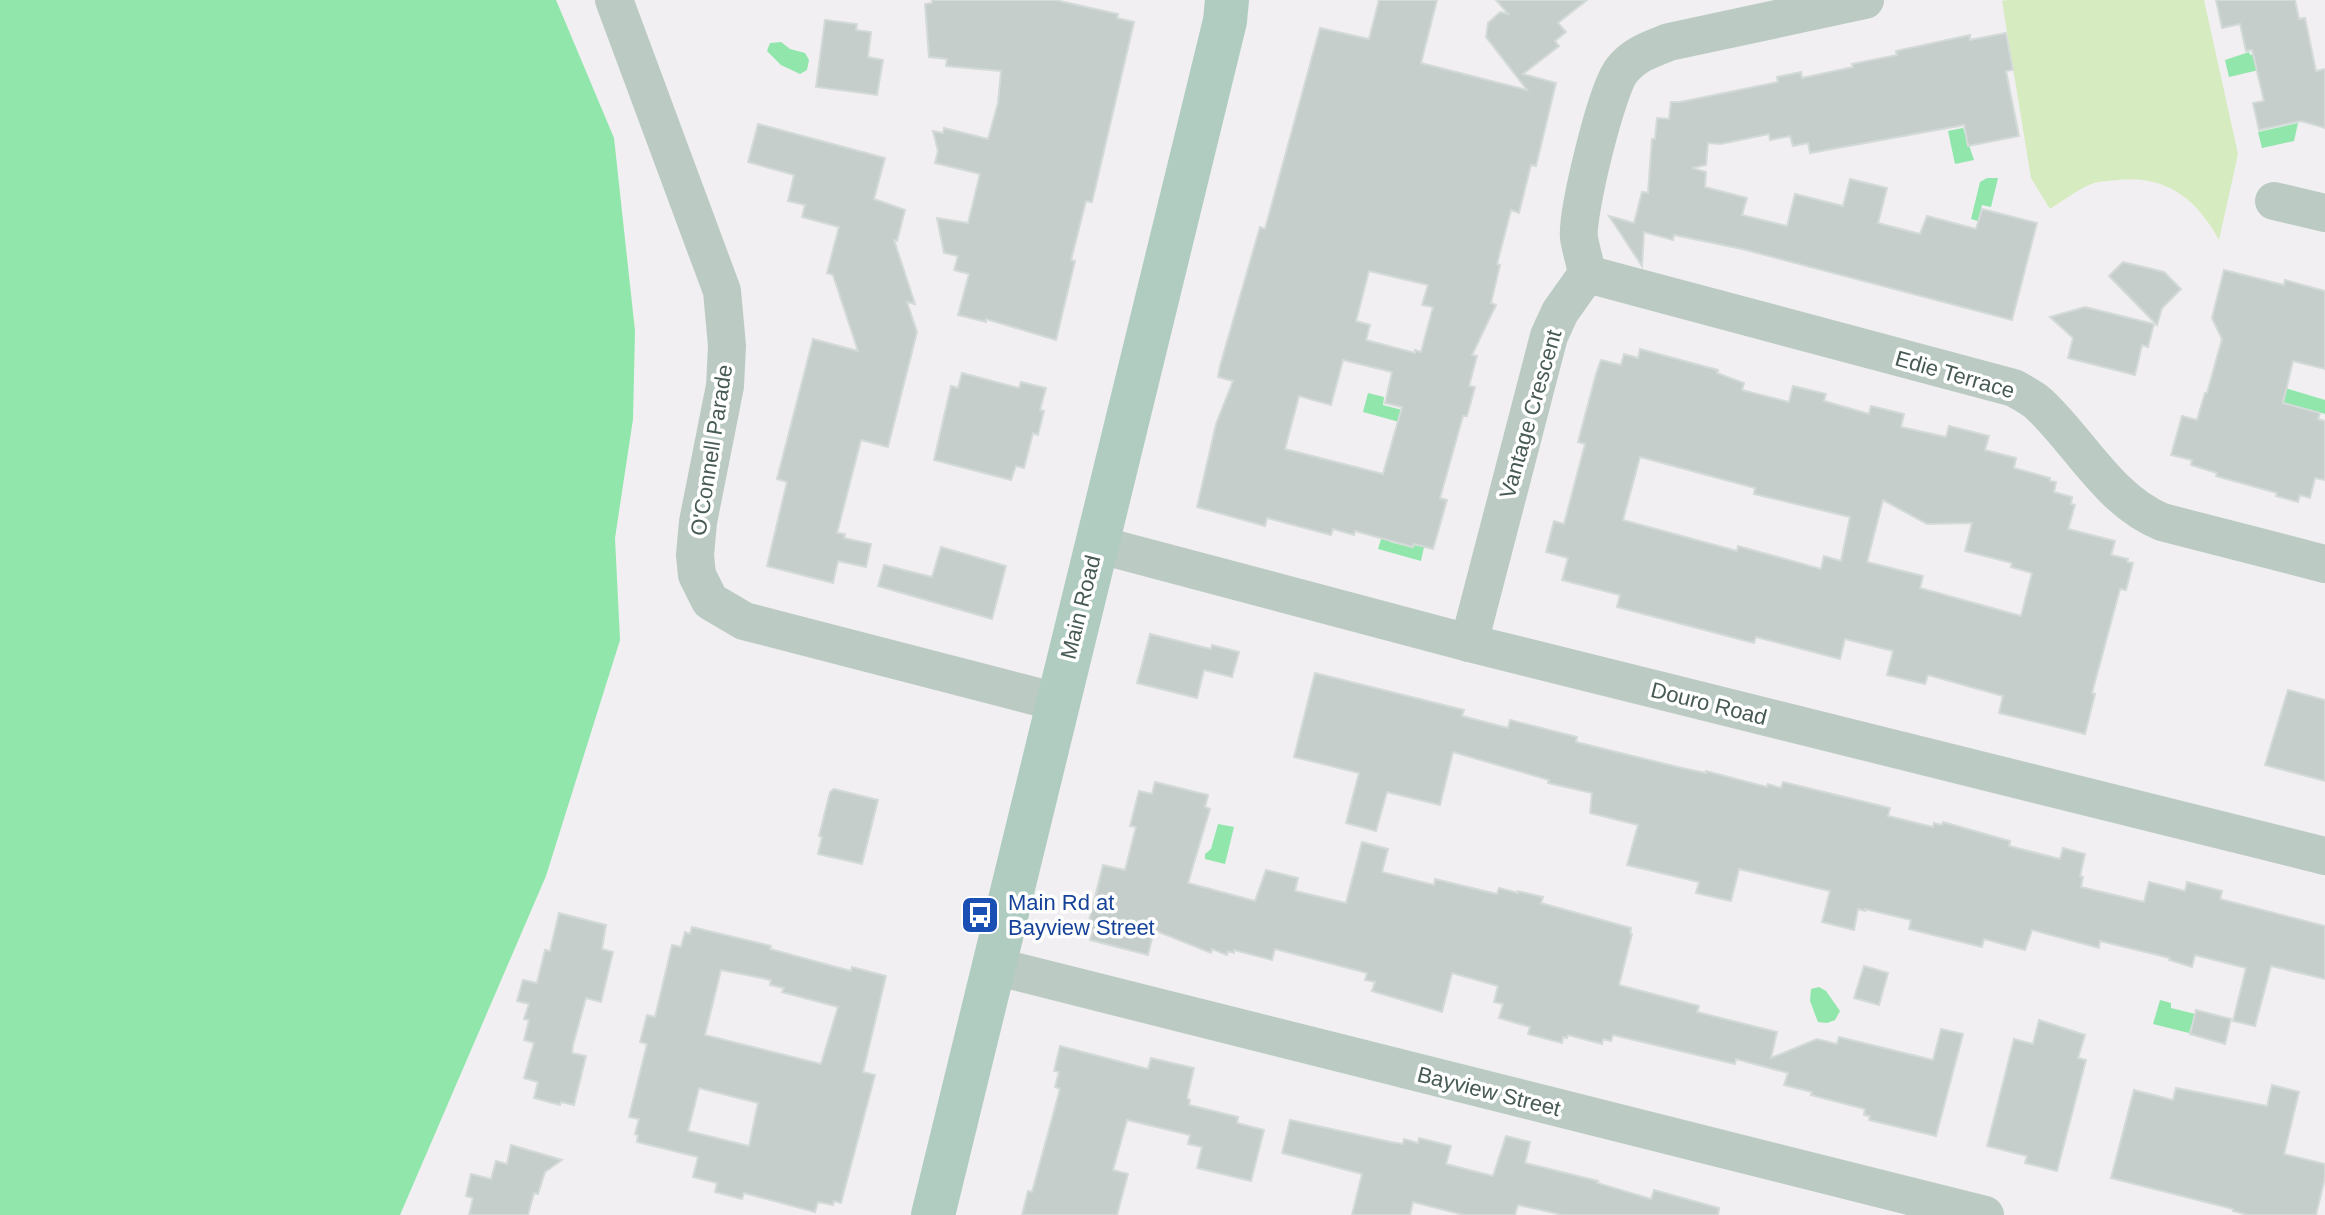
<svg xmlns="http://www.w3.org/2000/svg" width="2325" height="1215" font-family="Helvetica,sans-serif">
  <rect width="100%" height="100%" fill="#f1eff1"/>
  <path fill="#d6ecc0" d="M2007,0H2204L2238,154L2219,240C2197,200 2167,175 2118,180C2110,181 2101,181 2094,183C2078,189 2064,200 2050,209L2031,178L2002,1Z"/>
  <g fill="#90e6ab">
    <path d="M0,0H556L614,138L635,331L633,419L615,538L620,640L546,876L400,1215H0Z"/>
    <path d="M781,42L790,49L805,53L809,60L807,70L800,74L781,65L767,51L770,43Z"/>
    <path d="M2249,52L2250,55L2259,52L2263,69L2229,77L2225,60Z"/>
    <path d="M2298,123L2294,141L2262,148L2258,132Z"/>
    <path d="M1963,128L1974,160L1955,164L1948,131Z"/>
    <path d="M1987,178H1998L1991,207L1982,205L1978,221L1971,219L1980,182Z"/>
    <path d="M2285,388L2325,400V414L2281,402Z"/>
    <path d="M1368,393L1384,397L1383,405L1406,411L1403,423L1363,412Z"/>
    <path d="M1382,536L1391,538L1390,542L1413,548L1415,545L1424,547L1421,561L1378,549Z"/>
    <path d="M1218,824L1234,827L1225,864L1205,859V854L1211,849Z"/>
    <path d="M1819,987L1826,991L1840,1011L1835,1020L1827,1023L1818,1022L1810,1001L1811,989Z"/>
    <path d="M2160,1000L2171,1003V1008L2195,1014L2189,1033L2153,1024Z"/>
  </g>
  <g fill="#c6cecc" stroke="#d3dad8" stroke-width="2" fill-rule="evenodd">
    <path d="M932,0H1055L1118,14L1117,18L1134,22L1092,202L1086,201L1071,260L1075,261L1056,340L986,319V322L958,315L969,274L954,270L958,256L944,253L937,218L968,223L980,174L935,163L938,151L933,131L943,133L944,128L988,139L998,103L1001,71L946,66L947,59L929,57L925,4L932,3Z"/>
    <path d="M1379,0H1437L1421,63L1527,90L1486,37L1488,23L1500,12L1508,14L1496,0H1587L1558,23L1566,32L1555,41L1559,46L1523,74L1556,83L1536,166L1531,165L1519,213L1511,210L1497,264L1500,265L1491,303L1496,305L1472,355L1477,356L1469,386L1475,387L1467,416H1463L1440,498L1447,500L1433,549L1414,544L1413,547L1355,531L1354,535L1333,529L1331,535L1267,518L1265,526L1197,507L1216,424L1233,381L1218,377L1220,366L1260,227L1265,229L1320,28L1369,39ZM1369,271L1428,285L1422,305L1433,307L1421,352L1415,350V353L1366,340L1370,325L1356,321ZM1343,360L1392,372L1385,403L1402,407L1383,474L1285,449L1299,396L1331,405Z"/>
    <path d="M2216,0H2295L2299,19L2305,18L2316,71L2325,69V128L2301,121L2259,130L2253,103L2264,101L2252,50L2246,51L2240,24L2222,28Z"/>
    <path d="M825,20L857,24L856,30L871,32L868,57L883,60L877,95L816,87Z"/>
    <path d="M2006,33L2013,70L2006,71L2019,136L1968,146L1964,125L1810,153L1808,143L1793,146L1790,136L1770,140L1769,134L1721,144L1708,143L1706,165L1692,168L1706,172L1705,187L1747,198L1742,215L1787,226L1795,194L1843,206L1850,179L1887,188L1878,223L1920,234L1927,216L1976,229L1982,209L2037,223L2012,320L1742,249L1674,235L1673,240L1644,232L1642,266L1609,216L1634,223L1642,192L1648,193L1652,139H1655L1657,118L1669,119L1671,102H1680L1778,82L1777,77L1801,72L1802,78L1853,67L1852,64L1897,55L1896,51L1970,35V40Z"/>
    <path d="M758,124L885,158L874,199L905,210L897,241L894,240L915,304L907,302L917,332L888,447L861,440L837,533L845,534L844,538L871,544L866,567L838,561L833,583L767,566L787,482L777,479L813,339L858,351L833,275L827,273L839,227L802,217L805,205L788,201L794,175L748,162Z"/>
    <path d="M2123,262L2164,272L2181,289L2162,308L2157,325L2109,276Z"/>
    <path d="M2224,270L2284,285L2285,280L2325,291V369L2293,361L2283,403L2320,413L2318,419L2325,421V480L2315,478L2310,498L2300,495L2298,502L2276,496L2277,493L2216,476L2217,473L2191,465L2192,460L2171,455L2182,416L2197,420L2205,393H2207L2222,339L2212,318Z"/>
    <path d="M2085,307L2154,324L2148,347L2142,345L2135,375L2068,358L2073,338L2050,317Z"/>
    <path d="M1640,349L1718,370L1717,373L1744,383L1742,390L1789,402L1793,386L1826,394L1824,401L1869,414L1871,406L1904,414L1901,427L1946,437L1949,426L1989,436L1985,450L2016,458L2014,468L2050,478V481L2056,482L2054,492L2072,497L2071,504L2075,505L2068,529L2115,541L2111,555L2128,559L2127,562L2133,563L2126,590L2120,589L2092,693L2095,694L2085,734L1999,713L2003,696L1928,675L1925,684L1887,675L1893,651L1845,639L1840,659L1756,637L1754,643L1617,607L1620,595L1562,580L1568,558L1546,552L1554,521L1564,524L1585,444L1578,442L1596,374L1601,360L1621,365L1624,354L1638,358ZM1640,457L1755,488L1754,494L1850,517L1841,561L1824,556L1821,569L1738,546L1737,551L1623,520ZM1883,500L1927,524L1972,523L1965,551L2012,563L2011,567L2032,573L2021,616L1920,588L1923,576L1867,562Z"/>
    <path d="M962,373L1019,388L1021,382L1046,388L1040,410L1044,411L1038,435L1033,433L1024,468L1016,466L1011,480L934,460L951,386L958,388Z"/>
    <path d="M941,547L1006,566L992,619L878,586L884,565L932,577Z"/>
    <path d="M1150,634L1211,649L1212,645L1239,652L1232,677L1204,670L1197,698L1137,683Z"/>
    <path d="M1315,673L1464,710L1462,716L1508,728L1510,720L1577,737L1576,742L1682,768L1706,773V771L1767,787L1768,784L1781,788L1783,782L1890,808L1888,816L1933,827L1934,823L1942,825L1943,822L2010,841L2009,846L2060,859L2063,848L2085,854L2080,876L2083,877L2081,887L2144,902L2149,882L2185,891L2187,882L2222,891L2220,899L2325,926V979L2271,966L2255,1026L2233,1021L2246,968L2195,955L2192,967L2169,960L2170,958L2100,941L2099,948L2032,930L2025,950L1984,939L1982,947L1909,929L1911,920L1865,909V911L1858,909L1854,930L1822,922L1830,891L1739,869L1731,901L1696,893L1699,882L1627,865L1638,825L1590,813L1592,793L1548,783L1549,780L1453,752L1440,805L1387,792L1376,831L1346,823L1359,773L1294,757Z"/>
    <path d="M2288,690L2325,700V781L2265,765Z"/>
    <path d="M1155,782L1208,795L1205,807L1210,809L1188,883L1255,901L1266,870L1298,878L1295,891L1346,903L1362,842L1388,849L1382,872L1434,885L1435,879L1497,894L1499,888L1518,893V891L1543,897L1541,903L1631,928L1630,933L1632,934L1619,985L1699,1006L1697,1012L1777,1032L1771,1058L1817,1039L1837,1044L1839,1037L1933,1060L1941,1029L1963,1034L1936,1136L1869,1120L1870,1116L1864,1115L1865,1109L1811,1095L1812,1092L1784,1085L1788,1073L1736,1059L1735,1064L1613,1035L1611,1041L1603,1039L1602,1044L1568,1035L1567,1038L1563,1037L1562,1043L1528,1034L1530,1027L1499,1018L1503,1004L1494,1002L1498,986L1452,973L1442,1012L1372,991L1375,982L1365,980L1367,973L1275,949L1272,960L1234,950V953L1228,951L1227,955L1212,949L1211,953L1154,930L1148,955L1090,940L1093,930L1087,929L1103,865L1125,870L1136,827L1130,826L1139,791L1152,794Z"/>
    <path d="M834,789L878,800L862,864L818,854L822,837L819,836L830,792Z"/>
    <path d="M559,913L606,925L602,949L613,952L601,1002L586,998L573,1045L572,1053L586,1056L574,1105L561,1102L560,1105L534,1098L538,1082L524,1078L534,1043L524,1040L529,1020L524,1019L529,1004L517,1001L523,980L537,983L545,950L550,951Z"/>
    <path d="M692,927L771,946L770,949L851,971L852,967L886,976L863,1072L875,1075L841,1203L834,1201L833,1205L818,1202L815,1212L744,1193L742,1199L715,1192L717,1183L693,1177L698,1157L637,1142L638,1135L635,1134L639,1119L629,1117L647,1044L640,1042L647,1015L655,1017L672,945L681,947L685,932L690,934ZM721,970L771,980L770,985L784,988L782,992L838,1007L821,1064L705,1035ZM699,1088L758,1103L749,1146L688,1131Z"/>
    <path d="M1864,966L1888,973L1879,1005L1854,998Z"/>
    <path d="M2196,1010L2231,1019L2225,1044L2190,1034Z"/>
    <path d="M2039,1020L2085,1035L2078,1058L2086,1060L2057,1171L2025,1163L2027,1156L1987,1146L2014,1039L2033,1044Z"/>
    <path d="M1060,1046L1148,1069L1151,1058L1194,1068L1187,1098L1190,1100L1189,1105L1238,1117L1237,1123L1264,1130L1251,1181L1197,1168L1202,1147L1188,1144L1190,1135L1127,1120L1113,1170L1128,1174L1117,1215H1022L1028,1191L1032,1192L1060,1089L1055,1087L1059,1072L1054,1071Z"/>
    <path d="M2272,1085L2299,1092L2284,1154L2325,1164V1178L2316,1215H2248L2233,1211V1209L2111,1178L2134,1090L2173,1100L2176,1088L2267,1106Z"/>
    <path d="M1290,1120L1391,1142L1403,1144L1404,1139L1418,1143L1419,1138L1451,1146L1446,1164L1493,1176L1506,1136L1530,1142L1525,1163L1598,1181L1597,1183L1651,1199L1654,1190L1719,1208L1718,1215H1563L1518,1205L1515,1215H1464L1413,1202L1410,1215H1352L1362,1174L1282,1153Z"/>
    <path d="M511,1145L562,1160L545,1172L538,1194L534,1193L528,1215H469L473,1198L466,1196L471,1174L491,1179L496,1161L507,1164Z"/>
  </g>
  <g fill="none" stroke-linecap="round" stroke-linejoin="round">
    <g stroke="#bbcbc3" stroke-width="38">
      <path d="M614,0L722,291L727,346L725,386L698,522L695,555L697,575L710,601L744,621L1057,702"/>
      <path d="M2274,201L2325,213"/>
      <path d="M1587,274L2014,388C2022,393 2033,398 2040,405C2081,444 2109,500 2162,522L2325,564"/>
      <path d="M1096,544L1469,643L2325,856"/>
      <path d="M1469,643L1549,336L1560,312L1587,274C1585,262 1581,250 1579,238C1576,215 1607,87 1622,70C1635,54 1651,49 1669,42L1865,0"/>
      <path d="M994,966L1985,1215"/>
    </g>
    <path stroke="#b0ccc1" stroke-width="44" d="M933,1215C1030,817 1127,419 1225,21L1227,0"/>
  </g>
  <defs>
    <g id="bus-square" transform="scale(2)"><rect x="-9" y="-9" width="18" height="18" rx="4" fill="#1a4fb4" stroke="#fff"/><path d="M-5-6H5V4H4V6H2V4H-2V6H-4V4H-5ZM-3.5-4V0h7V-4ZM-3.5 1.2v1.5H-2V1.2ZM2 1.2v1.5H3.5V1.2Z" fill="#fff"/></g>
  </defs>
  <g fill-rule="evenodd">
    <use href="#bus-square" x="980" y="915"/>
  </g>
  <g text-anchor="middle" stroke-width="7" stroke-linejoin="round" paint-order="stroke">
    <g font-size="22" fill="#485b53" stroke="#fff">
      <text transform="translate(1955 374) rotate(16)" y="8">Edie Terrace</text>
      <text transform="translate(1530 414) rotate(-74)" y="8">Vantage Crescent</text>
      <text transform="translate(711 450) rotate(-81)" y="8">O'Connell Parade</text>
      <text transform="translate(1080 607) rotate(-76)" y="8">Main Road</text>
      <text transform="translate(1709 703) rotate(14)" y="8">Douro Road</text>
      <text transform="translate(1489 1091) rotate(14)" y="8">Bayview Street</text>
    </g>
    <g font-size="22" fill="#164399" stroke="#fff" text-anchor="start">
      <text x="1008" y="910">Main Rd at<tspan x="1008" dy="25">Bayview Street</tspan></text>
    </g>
  </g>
</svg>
